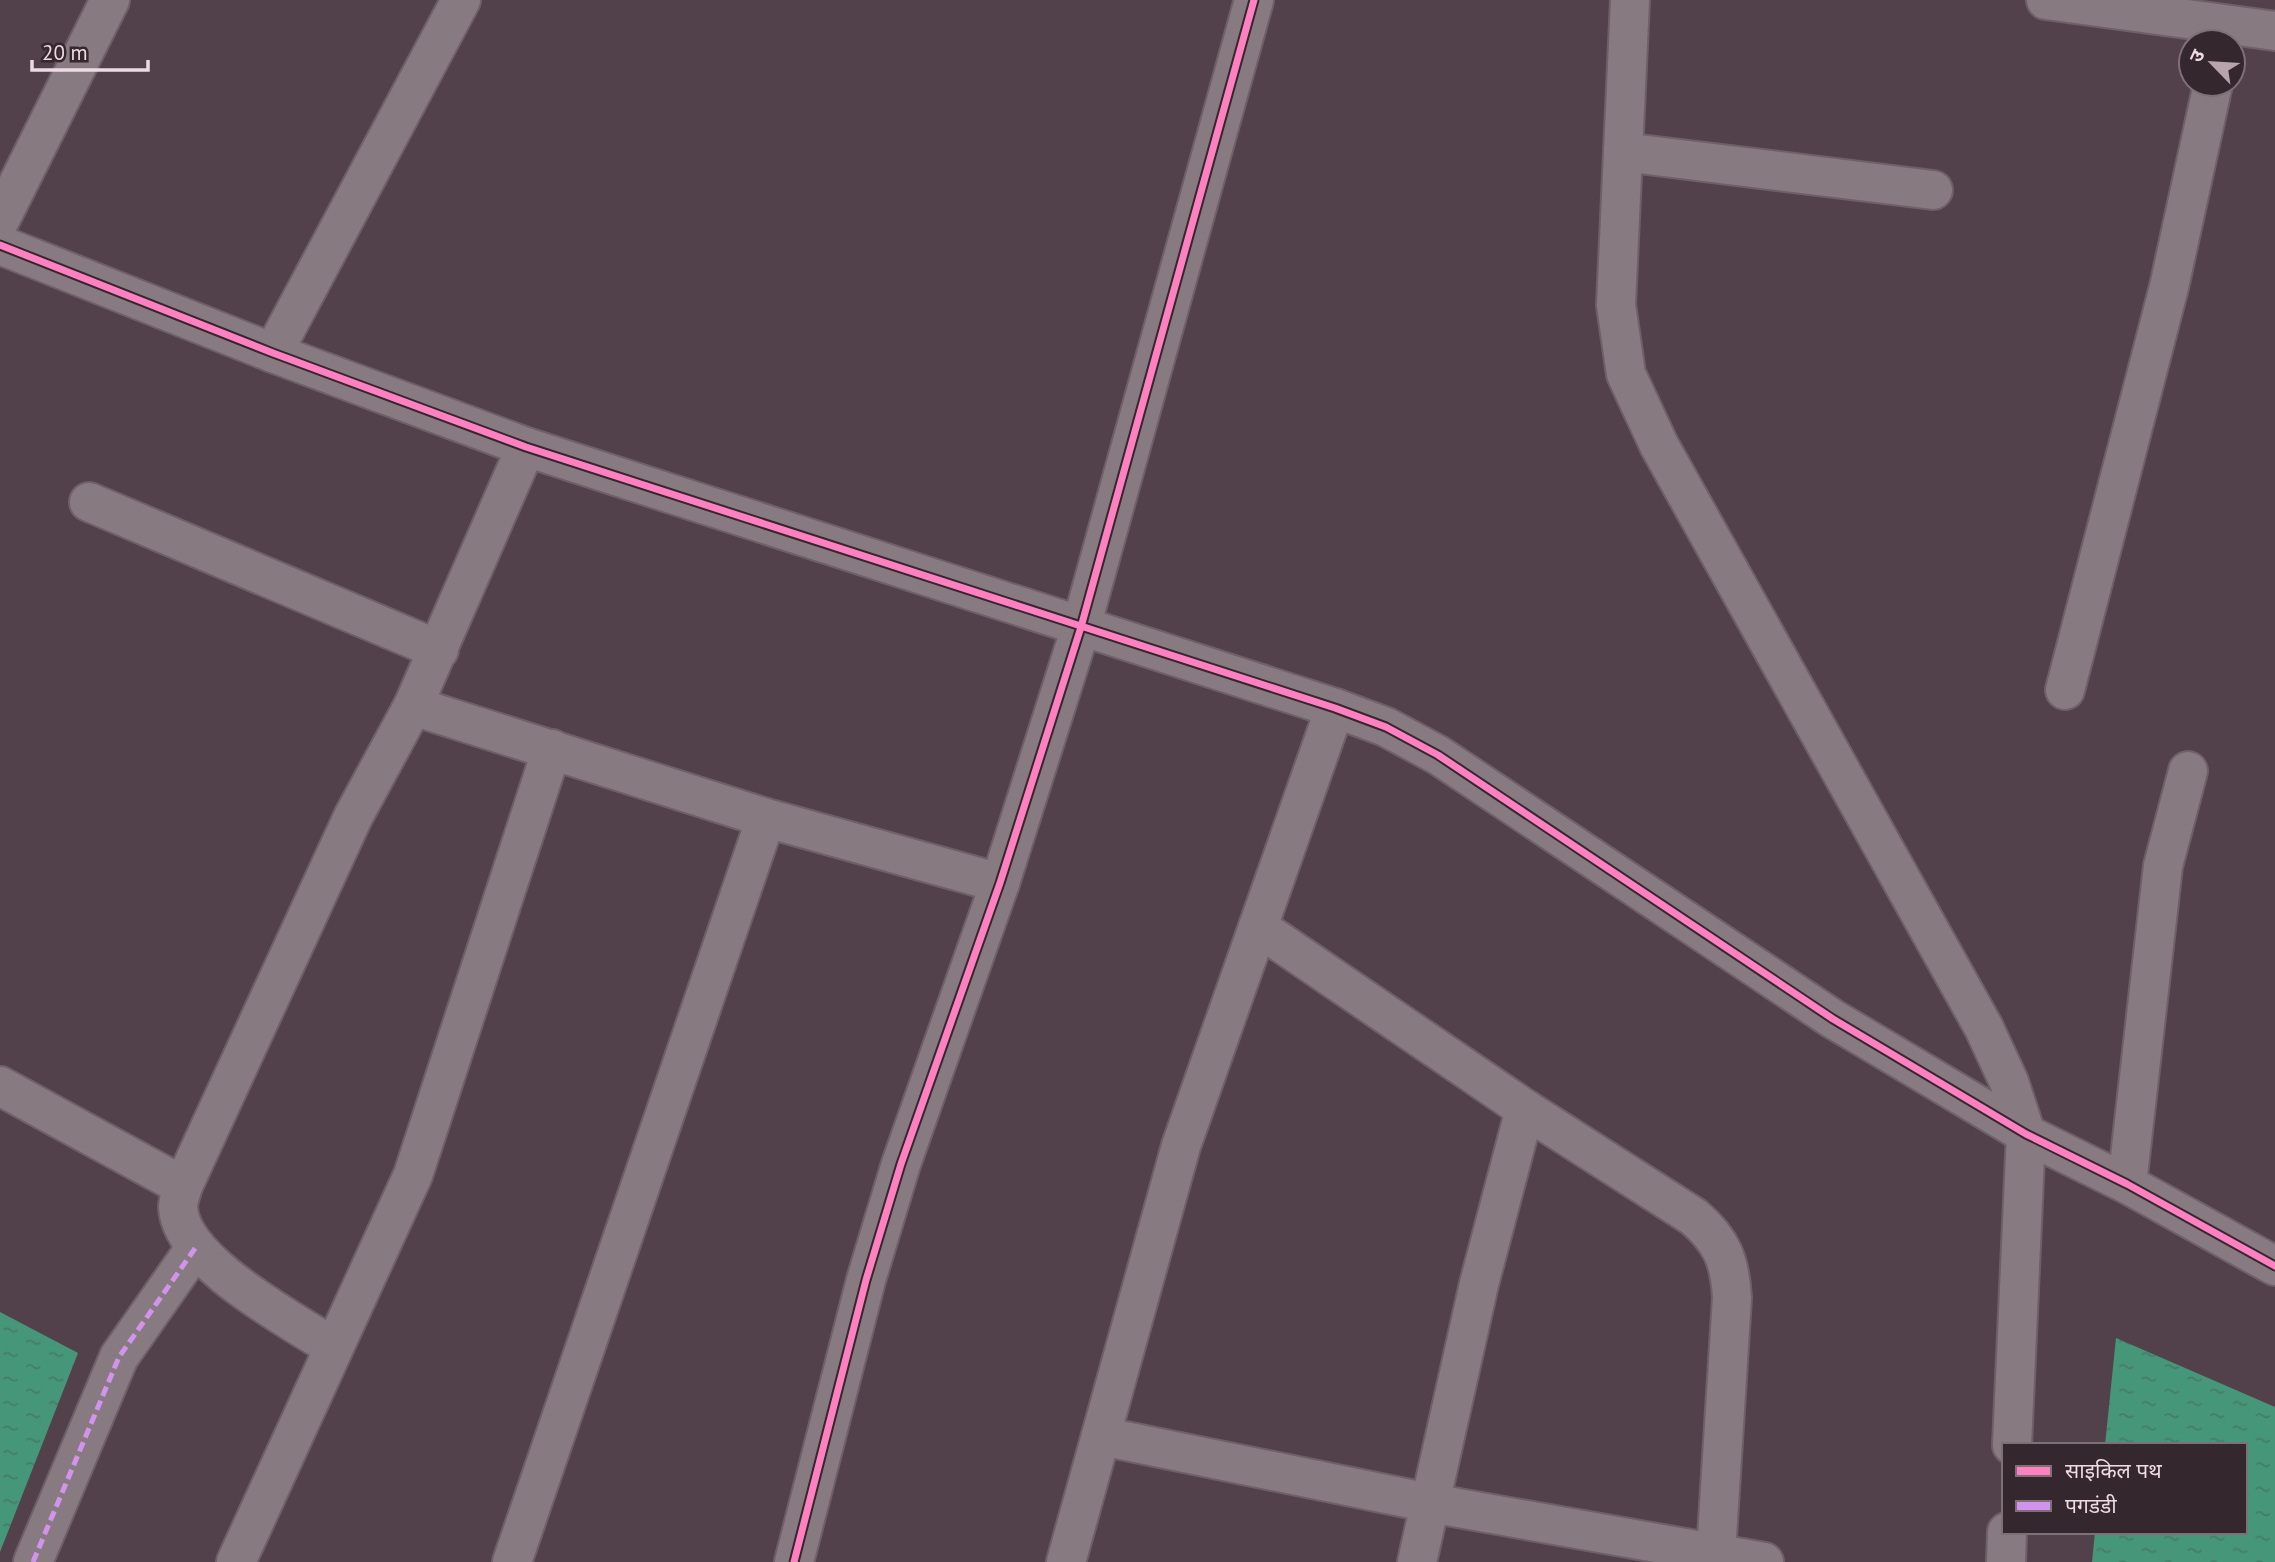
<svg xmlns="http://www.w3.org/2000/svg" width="2275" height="1562" font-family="'PT Sans','Noto Sans Devanagari',sans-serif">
  <defs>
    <pattern id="water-ripples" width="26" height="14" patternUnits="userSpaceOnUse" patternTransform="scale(1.75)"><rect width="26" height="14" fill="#469679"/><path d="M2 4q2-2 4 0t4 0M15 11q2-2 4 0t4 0" fill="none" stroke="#467c69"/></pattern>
  </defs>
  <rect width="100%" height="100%" fill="#52414a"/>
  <g fill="url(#water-ripples)">
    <path d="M0,1312L78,1353L0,1552Z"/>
    <path d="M2116,1338L2275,1407V1562H2092L2095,1532H2245V1445H2105Z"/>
  </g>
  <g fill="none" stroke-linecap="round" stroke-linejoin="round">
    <g stroke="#6f5f67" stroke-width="42">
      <g id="street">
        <path d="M1630,0L1616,305L1626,374L1659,445L1984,1028L2009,1082L2026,1134L2012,1445"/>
        <path d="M2046,0L2275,31"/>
        <path d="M1623,152L1933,190"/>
        <path d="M0,220L110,0"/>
        <path d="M0,245L273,353L526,447L1335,708L1386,727L1438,755L1833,1019L2026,1134L2127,1184L2275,1266"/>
        <path d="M273,353L461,0"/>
        <path d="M89,502L439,650"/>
        <path d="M2065,690L2169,287L2213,84"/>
        <path d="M413,706L766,818L1000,883"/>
        <path d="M1258,927L1525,1109L1694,1217C1722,1241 1730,1261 1732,1298L1716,1553"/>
        <path d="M0,1086L183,1186"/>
        <path d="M2127,1184L2163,866L2188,771"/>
        <path d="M333,1347C292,1320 180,1262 178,1207C178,1201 181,1193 183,1186L353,817L413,706L526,447"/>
        <path d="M1101,1436L1430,1503L1764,1562"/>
        <path d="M33,1562L119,1357L196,1247"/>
        <path d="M236,1562L413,1175L552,749"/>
        <path d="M512,1562L766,818"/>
        <path d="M794,1562L866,1280L901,1164L1000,883L1081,627L1254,0"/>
        <path d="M1066,1562L1181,1146L1335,708"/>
        <path d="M1417,1562L1479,1284L1525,1109"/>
        <path d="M2006,1562L2007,1532"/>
      </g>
    </g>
    <use href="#street" stroke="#887a81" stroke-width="38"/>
    <path stroke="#d193ec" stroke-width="5" stroke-dasharray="10 5" stroke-linecap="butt" d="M33,1562L119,1357L196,1247"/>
    <g stroke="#35272e" stroke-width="11">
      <g id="cycleway">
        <path d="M0,245L273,353L526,447L1335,708L1386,727L1438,755L1833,1019L2026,1134L2127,1184L2275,1266"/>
        <path d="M794,1562L866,1280L901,1164L1000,883L1081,627L1254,0"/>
      </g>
    </g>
    <use href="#cycleway" stroke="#ff80c0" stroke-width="7"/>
  </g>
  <rect x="2002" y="1443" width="245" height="91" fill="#35272e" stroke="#7f6f76" stroke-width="2"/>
  <rect x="2016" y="1466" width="35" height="10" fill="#ff80c0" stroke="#7f6f76" stroke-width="2"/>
  <text x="2065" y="1478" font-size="21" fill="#eedae3">साइकिल पथ</text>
  <rect x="2016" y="1501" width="35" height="10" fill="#d193ec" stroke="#7f6f76" stroke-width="2"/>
  <text x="2065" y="1513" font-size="21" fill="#eedae3">पगडंडी</text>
  <g transform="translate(2212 63) rotate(295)"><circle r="33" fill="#35272e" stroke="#7f6f76" stroke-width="2"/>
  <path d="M0-5L12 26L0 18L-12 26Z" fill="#b7a4ad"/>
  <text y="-10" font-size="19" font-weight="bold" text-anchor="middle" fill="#eedae3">उ</text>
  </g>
  <path d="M32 60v10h116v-10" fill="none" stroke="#eedae3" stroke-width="3.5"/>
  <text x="42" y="60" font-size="21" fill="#eedae3" stroke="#35272e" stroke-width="5" paint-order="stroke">20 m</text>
</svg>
